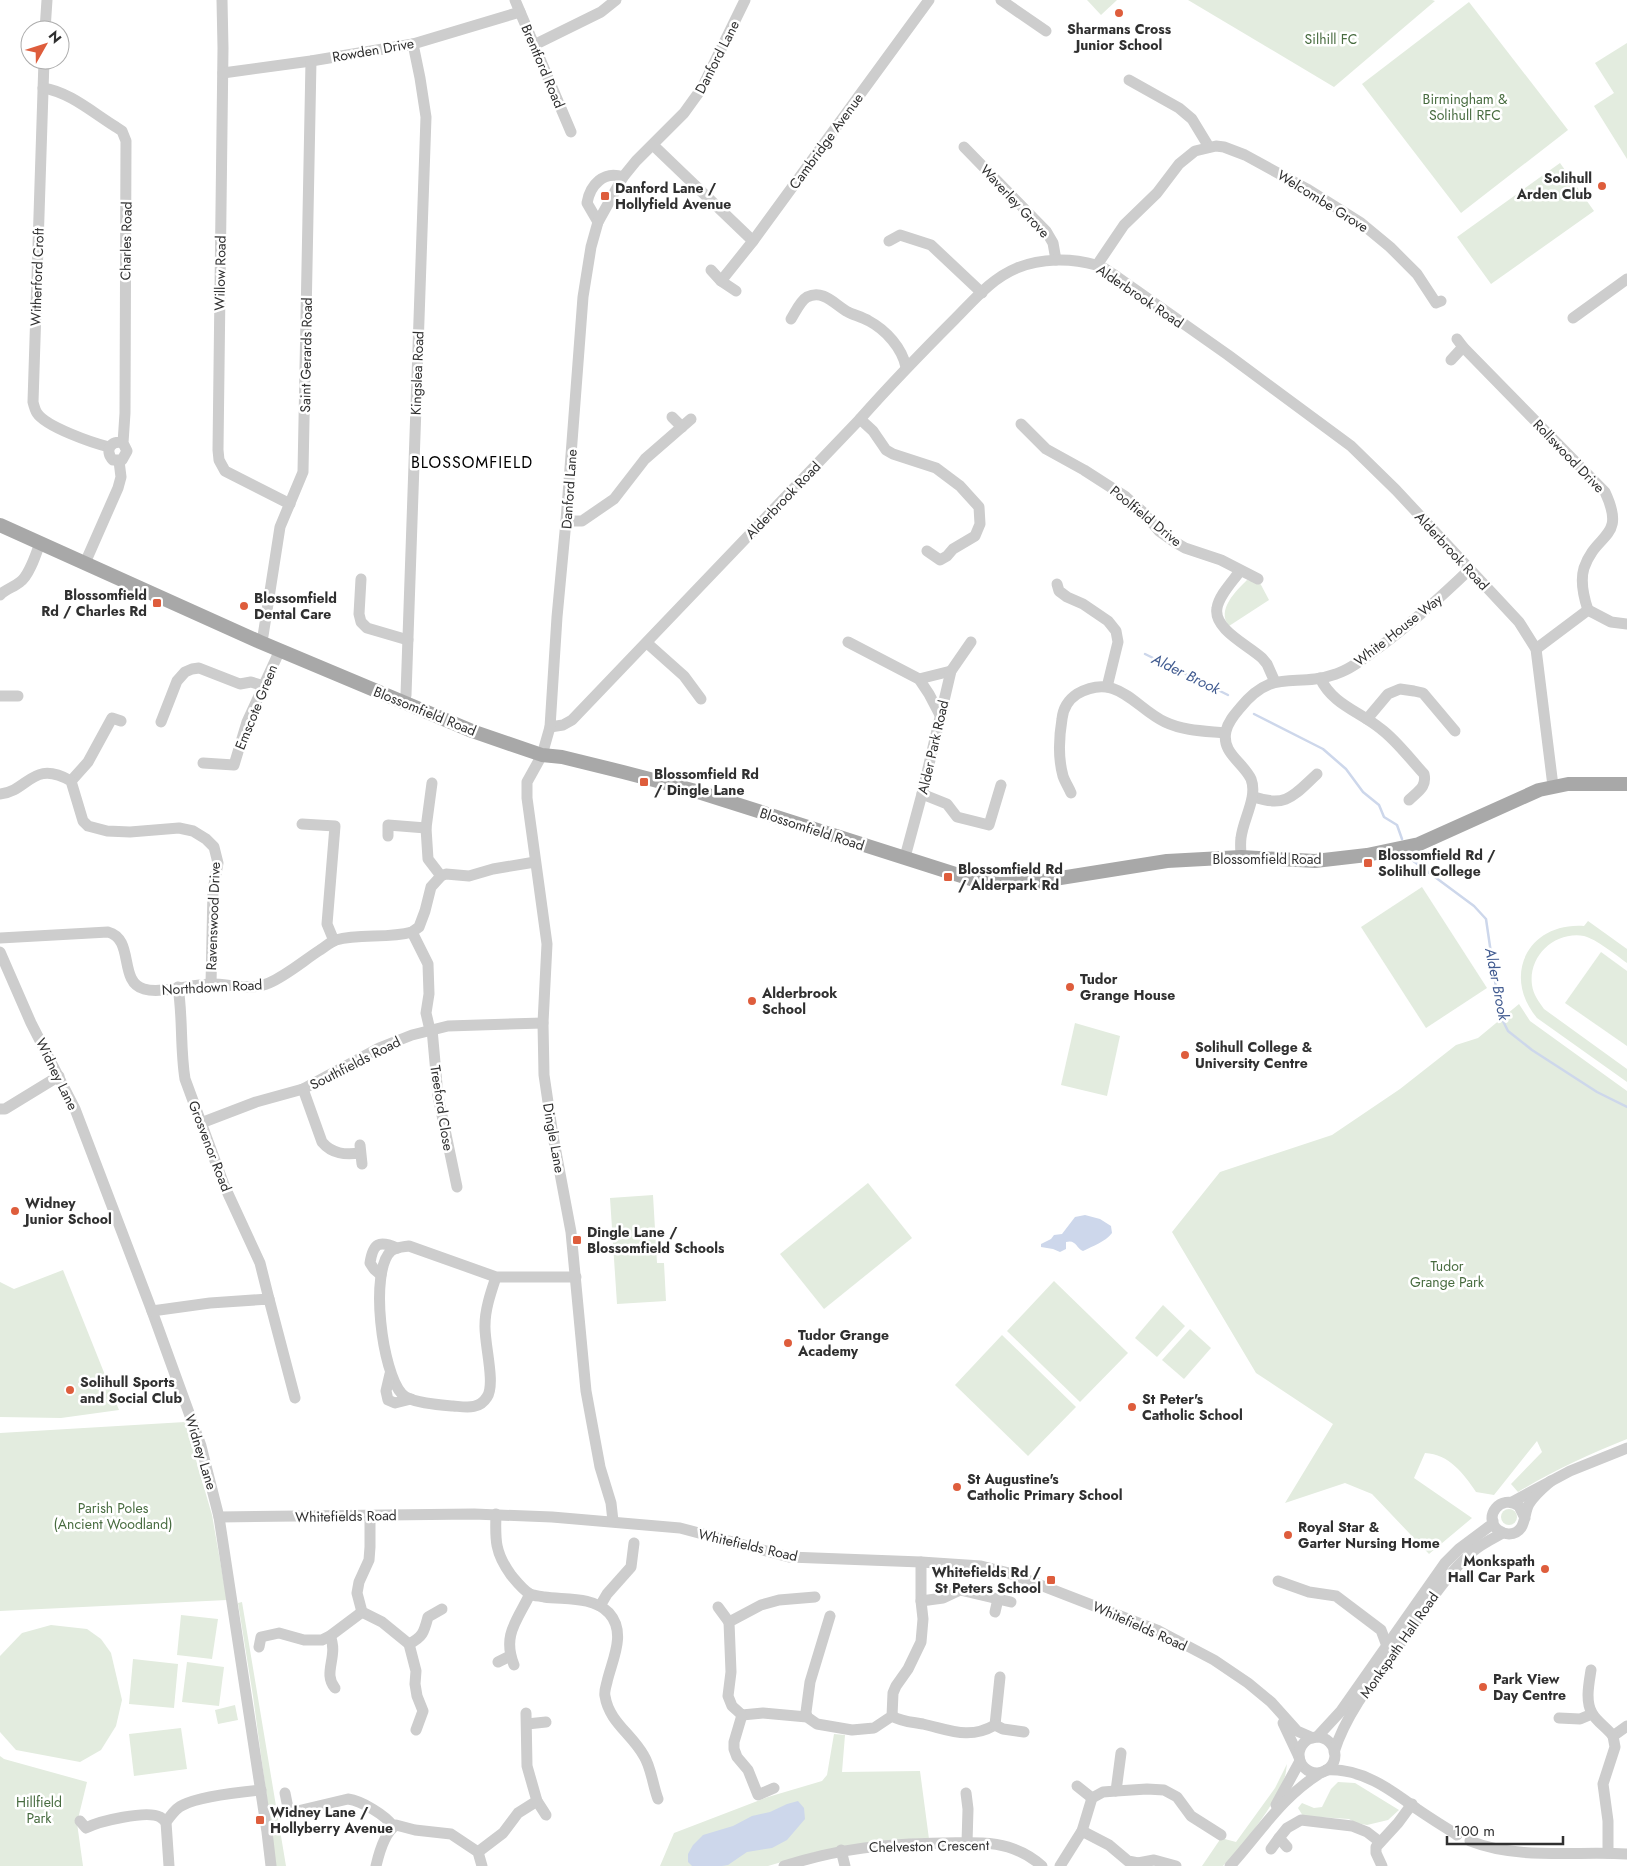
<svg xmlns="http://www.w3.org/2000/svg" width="1627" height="1866" font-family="Jost,sans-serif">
  <rect width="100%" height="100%" fill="#fff"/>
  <g fill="#e3ecdf">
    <path d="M1087,0H1117L1101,15Z"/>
    <path d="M1188,0H1432L1435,1L1334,87Z"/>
    <path d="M1469,2L1568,130L1461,213L1362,84Z"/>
    <path d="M1627,43V159L1594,106L1614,93L1595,63Z"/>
    <path d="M1560,163L1594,211L1491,284L1457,237Z"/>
    <path d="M1247,580L1260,583L1269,600L1229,626C1216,610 1236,591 1247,580Z"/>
    <path d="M1422,887L1487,988L1426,1028L1361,927Z"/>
    <path d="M1588,921L1627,949V963C1616,955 1596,939 1584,936C1555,931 1528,956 1532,985C1533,994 1539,1002 1544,1009L1627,1069V1082L1537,1018C1501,975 1529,922 1584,926Z"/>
    <path d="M1601,952L1627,971V1046L1565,1003Z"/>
    <path d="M1519,1004L1530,1021L1627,1091V1439C1589,1454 1553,1471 1518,1492L1511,1484L1542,1452L1537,1441L1494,1495L1476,1492C1464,1474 1449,1454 1425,1453L1414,1478L1472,1518L1429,1554L1372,1494L1345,1483L1285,1503L1333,1424L1256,1373L1172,1232L1220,1172L1332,1135L1400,1089L1456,1045L1478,1038Z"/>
    <path d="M1075,1023L1120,1036L1107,1096L1061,1085Z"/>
    <path d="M868,1183L912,1238L824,1309L780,1254Z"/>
    <path d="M653,1195L657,1263H664L666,1301L617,1304L610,1198Z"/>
    <path d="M63,1270L119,1410L61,1418L0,1417V1282L14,1289Z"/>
    <path d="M1054,1281L1128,1353L1080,1402L1007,1331Z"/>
    <path d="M1163,1305L1185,1326L1157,1357L1135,1338Z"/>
    <path d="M1190,1329L1211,1348L1184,1379L1162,1360Z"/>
    <path d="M1002,1335L1076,1407L1028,1456L955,1385Z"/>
    <path d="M185,1422L212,1515L227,1600L0,1611V1433Z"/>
    <circle cx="1509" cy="1517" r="8"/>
    <path d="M242,1602L286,1866H276L253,1696L238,1603Z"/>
    <path d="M181,1615L218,1619L212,1659L177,1655Z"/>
    <path d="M51,1625L87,1629L101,1639L111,1653L122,1700L116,1726L101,1750L80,1762L16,1750L0,1732V1656L22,1633Z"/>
    <path d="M133,1659L178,1664L174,1708L129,1704Z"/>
    <path d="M187,1662L224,1667L219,1706L182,1702Z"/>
    <path d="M235,1705L238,1720L218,1724L215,1710Z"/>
    <path d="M181,1728L187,1769L134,1776L129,1734Z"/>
    <path d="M834,1734L845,1735L842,1772L920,1771L929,1839L816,1852L768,1866H660L674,1833L768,1797L822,1781L827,1775Z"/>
    <path d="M0,1756L4,1759L87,1782L77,1823L83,1866H0Z"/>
    <path d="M1287,1764C1286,1769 1286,1775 1284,1779C1274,1807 1243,1845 1223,1866H1202L1221,1838L1236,1842L1275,1788Z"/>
    <path d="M1338,1782L1355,1783L1399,1810L1388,1820L1367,1825L1356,1823L1349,1819L1303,1816L1298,1808L1302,1803L1314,1808L1322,1807L1331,1789Z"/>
  </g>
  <g fill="#cdd7eb">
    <path d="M1085,1215L1100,1219L1111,1226L1112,1233C1105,1242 1093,1246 1083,1251C1076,1248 1076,1239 1066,1242V1249L1060,1252L1053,1249L1041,1247V1244L1051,1239L1054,1235L1062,1234L1075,1217Z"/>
    <path d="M798,1801L804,1808L805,1819L787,1840L772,1848L747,1852L728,1865L722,1866H692L688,1862V1854L693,1845L703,1835L733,1826L752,1816L770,1812L787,1804Z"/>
  </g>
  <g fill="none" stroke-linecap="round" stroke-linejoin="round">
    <g stroke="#cdd7eb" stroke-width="2.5">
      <path d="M1145,654L1228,695"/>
      <path d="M1254,714L1323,749L1346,769L1363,792L1379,805L1384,817L1397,825L1402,839"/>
      <path d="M1412,860L1474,906L1486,919L1500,1015L1508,1031L1532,1050L1597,1092L1627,1107"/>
    </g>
    <g stroke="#cdcdcd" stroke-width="11">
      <path d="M222,0L223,48L218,450L219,460L225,471L290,504"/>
      <path d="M515,0L571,132"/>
      <path d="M1001,0L1046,31"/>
      <path d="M45,30L47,0"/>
      <path d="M534,45L601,12L616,0"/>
      <path d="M44,60L33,402C34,406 35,410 37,413C46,427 93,443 109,447"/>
      <path d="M223,73L311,61L413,44L520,12"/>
      <path d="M1129,80L1179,108L1192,119L1209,147"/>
      <path d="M43,88C70,92 93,113 116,127L122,131L126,141L125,413L123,443L127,451L122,460H113C104,451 111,439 123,443"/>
      <path d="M653,145L753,241"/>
      <path d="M964,147L1046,231L1053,243L1056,260"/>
      <path d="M598,222L587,203C590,185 604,170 623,177"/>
      <path d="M889,241L900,235L931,245L982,293"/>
      <path d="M1097,265L1124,225L1157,193L1179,164L1195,151L1216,146L1224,147L1245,155L1307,189L1361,223L1390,247L1417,274L1436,303L1441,301"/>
      <path d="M711,270L721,281"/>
      <path d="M736,291L721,281L753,241L929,0"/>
      <path d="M1573,318L1627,279"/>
      <path d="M791,319C795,313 800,301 807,297C824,289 835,305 848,312C854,315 862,317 869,321C886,330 902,348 906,367"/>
      <path d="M1457,339L1463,347L1605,492C1627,539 1596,532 1584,568C1580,581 1584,598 1588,610"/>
      <path d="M1451,360L1463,347"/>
      <path d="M672,417L682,427"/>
      <path d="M860,419L873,431L886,450L893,454L936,468L960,486L979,507L980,524L975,536L953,549L947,556L940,560L927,551"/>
      <path d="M1021,424L1046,449L1084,470L1126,497L1143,512L1159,531L1173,541L1185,548L1221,560L1258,579"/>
      <path d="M566,521H582L614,499L645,459L691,419"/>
      <path d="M85,563L118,488L121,477L119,461"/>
      <path d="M1240,571C1233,581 1219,595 1217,608C1213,629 1248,645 1262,658L1267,664L1275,682"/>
      <path d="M361,579L359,614L361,622L367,628L408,640"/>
      <path d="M1057,584L1059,591L1067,597L1083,604L1108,621L1116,631L1118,642L1107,687"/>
      <path d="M0,595C6,589 14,587 20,582C29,576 36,554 40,543"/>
      <path d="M260,642L263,636L280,527L303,472L311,61"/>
      <path d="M848,642L919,679L929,694L940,715"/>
      <path d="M647,643L684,676L701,699"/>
      <path d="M1536,649L1588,610L1611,622L1627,624"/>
      <path d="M1320,678C1333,705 1359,711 1381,729C1397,741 1410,759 1424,774C1427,787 1418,791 1409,800"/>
      <path d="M919,679L951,671"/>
      <path d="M0,696H18"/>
      <path d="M404,703L406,695L426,117L420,78L413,44"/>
      <path d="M1367,719L1388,694L1400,689L1414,691L1423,693L1455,731"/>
      <path d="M161,722L177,681L185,672L192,669L199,668L240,684L251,682L264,686"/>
      <path d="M550,727L563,725L572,720L860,419C891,384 923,351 955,319C974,300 992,278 1017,268C1041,258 1071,258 1096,265C1102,266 1108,271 1113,274L1228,355L1351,446L1396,490L1519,622L1536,649L1553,786"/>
      <path d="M203,763L234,765L247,722L280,650"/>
      <path d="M71,781L88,762L112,718L121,721"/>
      <path d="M432,783L426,828L428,859L441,876"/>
      <path d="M1071,793C1069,788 1065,782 1063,776C1058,758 1059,737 1062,719C1063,709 1068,700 1077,694C1117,671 1135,708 1165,722C1184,731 1205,731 1225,733"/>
      <path d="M0,794C29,791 32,759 71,781L83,821L88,826L107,831L130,832L179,828L193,831L206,839L214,847L218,863L213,890L211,984"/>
      <path d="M922,794L947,804L957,817L989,825L1001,785"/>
      <path d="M1254,797C1287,808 1294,795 1317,774"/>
      <path d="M302,824L335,826L327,924L334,941"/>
      <path d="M388,836V825L426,828"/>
      <path d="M905,857L922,794L951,671L971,642"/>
      <path d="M1241,857C1241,851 1240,844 1241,838C1243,819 1258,797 1251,779C1243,762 1221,753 1226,731C1228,722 1234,715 1240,708C1274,666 1294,689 1336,674C1352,669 1367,656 1381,646C1413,622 1441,597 1470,569"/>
      <path d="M412,932L428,964L429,994L426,1013L430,1030"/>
      <path d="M0,938L108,932C135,939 118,982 144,989C161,994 192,984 212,984C230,984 252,991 269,983C287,975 303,961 320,950C325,947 330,942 336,940C360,933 387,939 412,932L419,927L425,911L431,887L441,876L446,874L469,876L493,869L535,862"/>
      <path d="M0,952L31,1023L75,1109L152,1311L201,1446L219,1517L267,1832L271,1866"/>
      <path d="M178,987C183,1018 180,1048 185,1079L224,1185L260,1263L269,1299"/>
      <path d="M432,1029L438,1096L457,1187"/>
      <path d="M303,1089L322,1142C332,1154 345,1155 360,1153"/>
      <path d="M0,1109H5L59,1076"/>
      <path d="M201,1123L256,1102L303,1089L379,1048L412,1035L448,1026L543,1023"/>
      <path d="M360,1145L362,1164"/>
      <path d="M381,1275L374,1269L370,1263C373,1243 379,1240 397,1248"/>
      <path d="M496,1277L409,1246C403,1247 396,1247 391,1251C369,1271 382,1373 402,1394C410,1403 440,1405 453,1406C466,1407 479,1410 487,1397C496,1384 484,1343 485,1325C485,1309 491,1292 496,1277H576"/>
      <path d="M152,1311L210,1303L269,1299L295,1398"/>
      <path d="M390,1374L386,1391L388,1400L395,1403L411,1399"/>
      <path d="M1512,1502L1570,1471L1627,1448"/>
      <path d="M496,1514C495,1540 495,1553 511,1575C516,1581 523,1590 530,1594C534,1596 540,1596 544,1597C566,1600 592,1596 609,1613C627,1633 612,1660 607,1682C606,1686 604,1692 605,1696C609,1722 632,1734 644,1756C651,1767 653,1786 658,1799"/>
      <path d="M370,1515V1547L369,1560L359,1582L357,1593L362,1612L382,1622L409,1644L416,1671L415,1684L417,1696L423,1711L416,1730"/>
      <path d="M219,1517L474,1514L552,1517L680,1528L789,1557L921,1562L981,1566L1009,1573L1159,1631L1214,1660L1248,1683L1271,1702L1297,1731L1313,1738"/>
      <path d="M1525,1518L1519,1506C1501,1493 1482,1517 1498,1530C1501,1532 1505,1534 1509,1534C1527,1533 1523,1514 1529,1504C1535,1494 1543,1488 1551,1481"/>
      <path d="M613,1521L611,1503L600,1467L586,1391L571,1232L553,1136L544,1075L543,1023L547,944L527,798V782L542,755L550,727L557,617L566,521L583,297L591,247L598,222L623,177L636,161L684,113L702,88L745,0"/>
      <path d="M1278,1581L1309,1592L1336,1596L1381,1630L1387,1646"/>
      <path d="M815,1597L779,1600L761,1605L729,1622L731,1672L728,1696L732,1706L742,1715L763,1713L807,1717L817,1724L852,1730L874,1728L892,1716L893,1693L896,1686L908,1669L921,1642L923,1619L921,1601V1562"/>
      <path d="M921,1601L943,1598L960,1590L1011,1602"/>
      <path d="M600,1606L607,1594L631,1567L634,1543"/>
      <path d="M718,1607L729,1622"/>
      <path d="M995,1612L998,1599"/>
      <path d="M330,1636C339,1656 322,1673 335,1688"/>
      <path d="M409,1644C423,1637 424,1632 428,1617L442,1609"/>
      <path d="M259,1647L261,1637L279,1633L304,1640H322L330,1636L362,1612"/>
      <path d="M498,1662L510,1656"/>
      <path d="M514,1665C502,1635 517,1621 530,1594"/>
      <path d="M1591,1670C1589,1683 1585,1701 1592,1713C1596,1721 1607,1728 1613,1736L1627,1726"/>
      <path d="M742,1715L734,1742V1749L737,1757L748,1770L758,1795L774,1788"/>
      <path d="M892,1716C902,1722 912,1722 923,1724C950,1730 969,1740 995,1725L1000,1677"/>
      <path d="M807,1717L806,1712L810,1682L830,1616"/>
      <path d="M1559,1718L1580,1719L1592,1714"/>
      <path d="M1283,1723L1299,1757"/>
      <path d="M527,1724L546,1722"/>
      <path d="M995,1725L1003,1729L1024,1732"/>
      <path d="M1317,1737L1341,1711L1445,1563L1459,1549L1491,1525L1493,1521"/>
      <circle cx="1317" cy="1755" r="18"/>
      <path d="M1334,1752C1347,1711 1377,1675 1402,1641C1424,1611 1443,1578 1471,1553C1481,1544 1492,1539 1503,1533"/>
      <path d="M1326,1770C1362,1768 1390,1789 1417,1809C1430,1818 1443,1826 1457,1835"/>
      <path d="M1077,1786L1092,1798"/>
      <path d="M1116,1791L1121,1753"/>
      <path d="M285,1793L289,1813L348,1799C362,1801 385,1815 393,1826"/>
      <path d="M966,1793L968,1809L967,1843"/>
      <path d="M537,1801L546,1815"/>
      <path d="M1276,1805L1300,1761"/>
      <path d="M80,1821L86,1828C99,1821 147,1810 160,1817C162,1818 164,1820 166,1822"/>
      <path d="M1082,1831L1109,1845L1128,1861L1138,1863L1154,1860L1176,1866"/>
      <path d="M1470,1841C1518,1860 1576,1851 1627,1854"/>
      <path d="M1287,1847L1279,1838L1287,1828L1301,1820L1352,1826L1367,1832L1380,1842"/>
      <path d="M1271,1849L1279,1838"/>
      <path d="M841,1850L845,1866"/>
      <path d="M478,1852L503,1833L518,1813L537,1801L527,1766L526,1713"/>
      <path d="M1608,1853V1821L1603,1784L1615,1747L1613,1736"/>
      <path d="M169,1866L166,1822C171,1816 175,1808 183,1805C201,1796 240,1792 261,1790"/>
      <path d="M376,1866C379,1853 385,1832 396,1825L415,1830L451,1834L478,1852L482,1866"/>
      <path d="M784,1866C841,1848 884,1844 943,1843C964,1843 988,1841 1008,1847C1021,1851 1032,1857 1042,1866"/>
      <path d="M1060,1866L1082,1831L1092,1798L1103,1792L1116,1791L1147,1789L1164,1790L1177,1797L1191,1816L1221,1835"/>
      <path d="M1230,1866C1261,1832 1281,1797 1322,1772"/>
      <path d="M1382,1866L1376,1853V1847L1398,1823L1412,1804"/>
    </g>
    <path stroke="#a8a8a8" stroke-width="14" d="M0,525L260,642L472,731L542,755L562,757L623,772L692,790L971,879L998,884L1029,883L1167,861L1241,857L1315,861L1367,855L1419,844L1539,790L1568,784H1627"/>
  </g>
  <g fill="#de5d3c" stroke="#fff" stroke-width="2">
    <circle cx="1119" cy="13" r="5"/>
    <circle cx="1602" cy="186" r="5"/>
    <rect x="600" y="191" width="10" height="10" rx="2.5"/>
    <rect x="152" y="598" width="10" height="10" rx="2.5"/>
    <circle cx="244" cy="606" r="5"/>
    <rect x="639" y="777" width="10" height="10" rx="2.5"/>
    <rect x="1363" y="858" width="10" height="10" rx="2.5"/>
    <rect x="943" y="872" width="10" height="10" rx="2.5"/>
    <circle cx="1070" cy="987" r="5"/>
    <circle cx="752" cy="1001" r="5"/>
    <circle cx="1185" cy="1055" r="5"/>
    <circle cx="15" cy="1211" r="5"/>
    <rect x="572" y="1235" width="10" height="10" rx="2.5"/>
    <circle cx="788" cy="1343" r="5"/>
    <circle cx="70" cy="1390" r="5"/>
    <circle cx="1132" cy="1407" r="5"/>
    <circle cx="957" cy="1487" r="5"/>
    <circle cx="1288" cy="1535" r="5"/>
    <circle cx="1545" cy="1569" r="5"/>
    <rect x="1046" y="1575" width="10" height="10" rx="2.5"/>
    <circle cx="1483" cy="1687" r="5"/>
    <rect x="255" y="1815" width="10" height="10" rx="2.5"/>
  </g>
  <g text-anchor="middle" stroke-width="5" stroke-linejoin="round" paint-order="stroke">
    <g font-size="14" font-weight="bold" fill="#303030" stroke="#fff" text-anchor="start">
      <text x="1119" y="34" text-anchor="middle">Sharmans Cross<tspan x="1119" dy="16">Junior School</tspan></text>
      <text x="1592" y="183" text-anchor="end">Solihull<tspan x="1592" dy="16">Arden Club</tspan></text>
      <text x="615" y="193">Danford Lane /<tspan x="615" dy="16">Hollyfield Avenue</tspan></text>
      <text x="147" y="600" text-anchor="end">Blossomfield<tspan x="147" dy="16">Rd / Charles Rd</tspan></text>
      <text x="254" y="603">Blossomfield<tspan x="254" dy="16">Dental Care</tspan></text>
      <text x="654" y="779">Blossomfield Rd<tspan x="654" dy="16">/ Dingle Lane</tspan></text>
      <text x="1378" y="860">Blossomfield Rd /<tspan x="1378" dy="16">Solihull College</tspan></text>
      <text x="958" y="874">Blossomfield Rd<tspan x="958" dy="16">/ Alderpark Rd</tspan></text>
      <text x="1080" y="984">Tudor<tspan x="1080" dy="16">Grange House</tspan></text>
      <text x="762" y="998">Alderbrook<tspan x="762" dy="16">School</tspan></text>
      <text x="1195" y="1052">Solihull College &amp;<tspan x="1195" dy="16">University Centre</tspan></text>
      <text x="25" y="1208">Widney<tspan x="25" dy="16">Junior School</tspan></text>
      <text x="587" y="1237">Dingle Lane /<tspan x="587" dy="16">Blossomfield Schools</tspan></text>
      <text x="798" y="1340">Tudor Grange<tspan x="798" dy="16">Academy</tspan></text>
      <text x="80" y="1387">Solihull Sports<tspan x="80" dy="16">and Social Club</tspan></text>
      <text x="1142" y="1404">St Peter's<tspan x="1142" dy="16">Catholic School</tspan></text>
      <text x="967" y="1484">St Augustine's<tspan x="967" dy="16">Catholic Primary School</tspan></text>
      <text x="1298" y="1532">Royal Star &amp;<tspan x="1298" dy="16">Garter Nursing Home</tspan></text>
      <text x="1535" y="1566" text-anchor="end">Monkspath<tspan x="1535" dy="16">Hall Car Park</tspan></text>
      <text x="1041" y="1577" text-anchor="end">Whitefields Rd /<tspan x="1041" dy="16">St Peters School</tspan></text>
      <text x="1493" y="1684">Park View<tspan x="1493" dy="16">Day Centre</tspan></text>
      <text x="270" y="1817">Widney Lane /<tspan x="270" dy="16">Hollyberry Avenue</tspan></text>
    </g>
    <g font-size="14" fill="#476b3f" stroke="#fff">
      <text x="1331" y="44">Silhill FC</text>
      <text x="1465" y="104">Birmingham &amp;<tspan x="1465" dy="16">Solihull RFC</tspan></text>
      <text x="1447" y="1271">Tudor<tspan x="1447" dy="16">Grange Park</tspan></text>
      <text x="113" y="1513">Parish Poles<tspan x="113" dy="16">(Ancient Woodland)</tspan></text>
      <text x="39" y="1807">Hillfield<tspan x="39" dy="16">Park</tspan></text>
    </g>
    <g font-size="14" fill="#303030" stroke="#fff">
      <text transform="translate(373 50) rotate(-10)" y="5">Rowden Drive</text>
      <text transform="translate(717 57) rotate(-63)" y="5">Danford Lane</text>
      <text transform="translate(543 66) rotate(67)" y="5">Brentford Road</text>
      <text transform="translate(826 141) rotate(-54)" y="5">Cambridge Avenue</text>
      <text transform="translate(1015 201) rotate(47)" y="5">Waverley Grove</text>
      <text transform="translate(1323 201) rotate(32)" y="5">Welcombe Grove</text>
      <text transform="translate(126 241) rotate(-89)" y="5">Charles Road</text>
      <text transform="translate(220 273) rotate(-89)" y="5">Willow Road</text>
      <text transform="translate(37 277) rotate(-88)" y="5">Witherford Croft</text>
      <text transform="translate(1140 296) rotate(34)" y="5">Alderbrook Road</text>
      <text transform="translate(306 355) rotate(-89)" y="5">Saint Gerards Road</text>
      <text transform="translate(417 373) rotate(-88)" y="5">Kingslea Road</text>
      <text transform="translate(1569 456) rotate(46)" y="5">Rollswood Drive</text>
      <text transform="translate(569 489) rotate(-86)" y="5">Danford Lane</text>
      <text transform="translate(783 500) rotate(-46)" y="5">Alderbrook Road</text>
      <text transform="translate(1146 516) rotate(39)" y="5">Poolfield Drive</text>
      <text transform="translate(1452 551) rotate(47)" y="5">Alderbrook Road</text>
      <text transform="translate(1398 630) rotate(-38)" y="5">White House Way</text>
      <text transform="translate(256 707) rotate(-68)" y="5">Emscote Green</text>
      <text transform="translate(425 711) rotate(22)" y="5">Blossomfield Road</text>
      <text transform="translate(933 747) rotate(-77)" y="5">Alder Park Road</text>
      <text transform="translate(812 829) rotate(18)" y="5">Blossomfield Road</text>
      <text x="1267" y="864">Blossomfield Road</text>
      <text transform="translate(213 916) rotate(-88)" y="5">Ravenswood Drive</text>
      <text transform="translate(212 987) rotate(-3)" y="5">Northdown Road</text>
      <text transform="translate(355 1063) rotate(-27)" y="5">Southfields Road</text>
      <text transform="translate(57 1074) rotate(64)" y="5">Widney Lane</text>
      <text transform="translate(442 1108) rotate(81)" y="5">Treeford Close</text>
      <text transform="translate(554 1138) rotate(80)" y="5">Dingle Lane</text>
      <text transform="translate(210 1146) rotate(69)" y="5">Grosvenor Road</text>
      <text transform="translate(201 1452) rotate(73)" y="5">Widney Lane</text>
      <text transform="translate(346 1516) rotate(-1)" y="5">Whitefields Road</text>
      <text transform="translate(748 1545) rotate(13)" y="5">Whitefields Road</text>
      <text transform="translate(1140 1626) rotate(24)" y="5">Whitefields Road</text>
      <text transform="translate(1399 1645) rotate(-55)" y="5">Monkspath Hall Road</text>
      <text transform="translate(929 1846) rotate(-1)" y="5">Chelveston Crescent</text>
    </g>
    <g font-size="15" font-style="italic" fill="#415b90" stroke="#fff">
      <text transform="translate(1186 674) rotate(26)" y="5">Alder Brook</text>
      <text transform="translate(1497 984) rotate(79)" y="5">Alder Brook</text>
    </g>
    <g font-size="16" letter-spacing="1" fill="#000" stroke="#fff">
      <text x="472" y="468">BLOSSOMFIELD</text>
    </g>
  </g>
  <g transform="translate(45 45) rotate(51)"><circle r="24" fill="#ffffff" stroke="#acacac"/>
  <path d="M0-4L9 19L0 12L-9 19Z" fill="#de5d3c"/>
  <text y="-8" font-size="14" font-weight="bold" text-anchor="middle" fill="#303030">N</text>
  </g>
  <path d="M1447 1836v8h116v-8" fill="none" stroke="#303030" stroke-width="2.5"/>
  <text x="1454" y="1836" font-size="15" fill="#303030" stroke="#ffffff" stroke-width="4" paint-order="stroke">100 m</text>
</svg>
